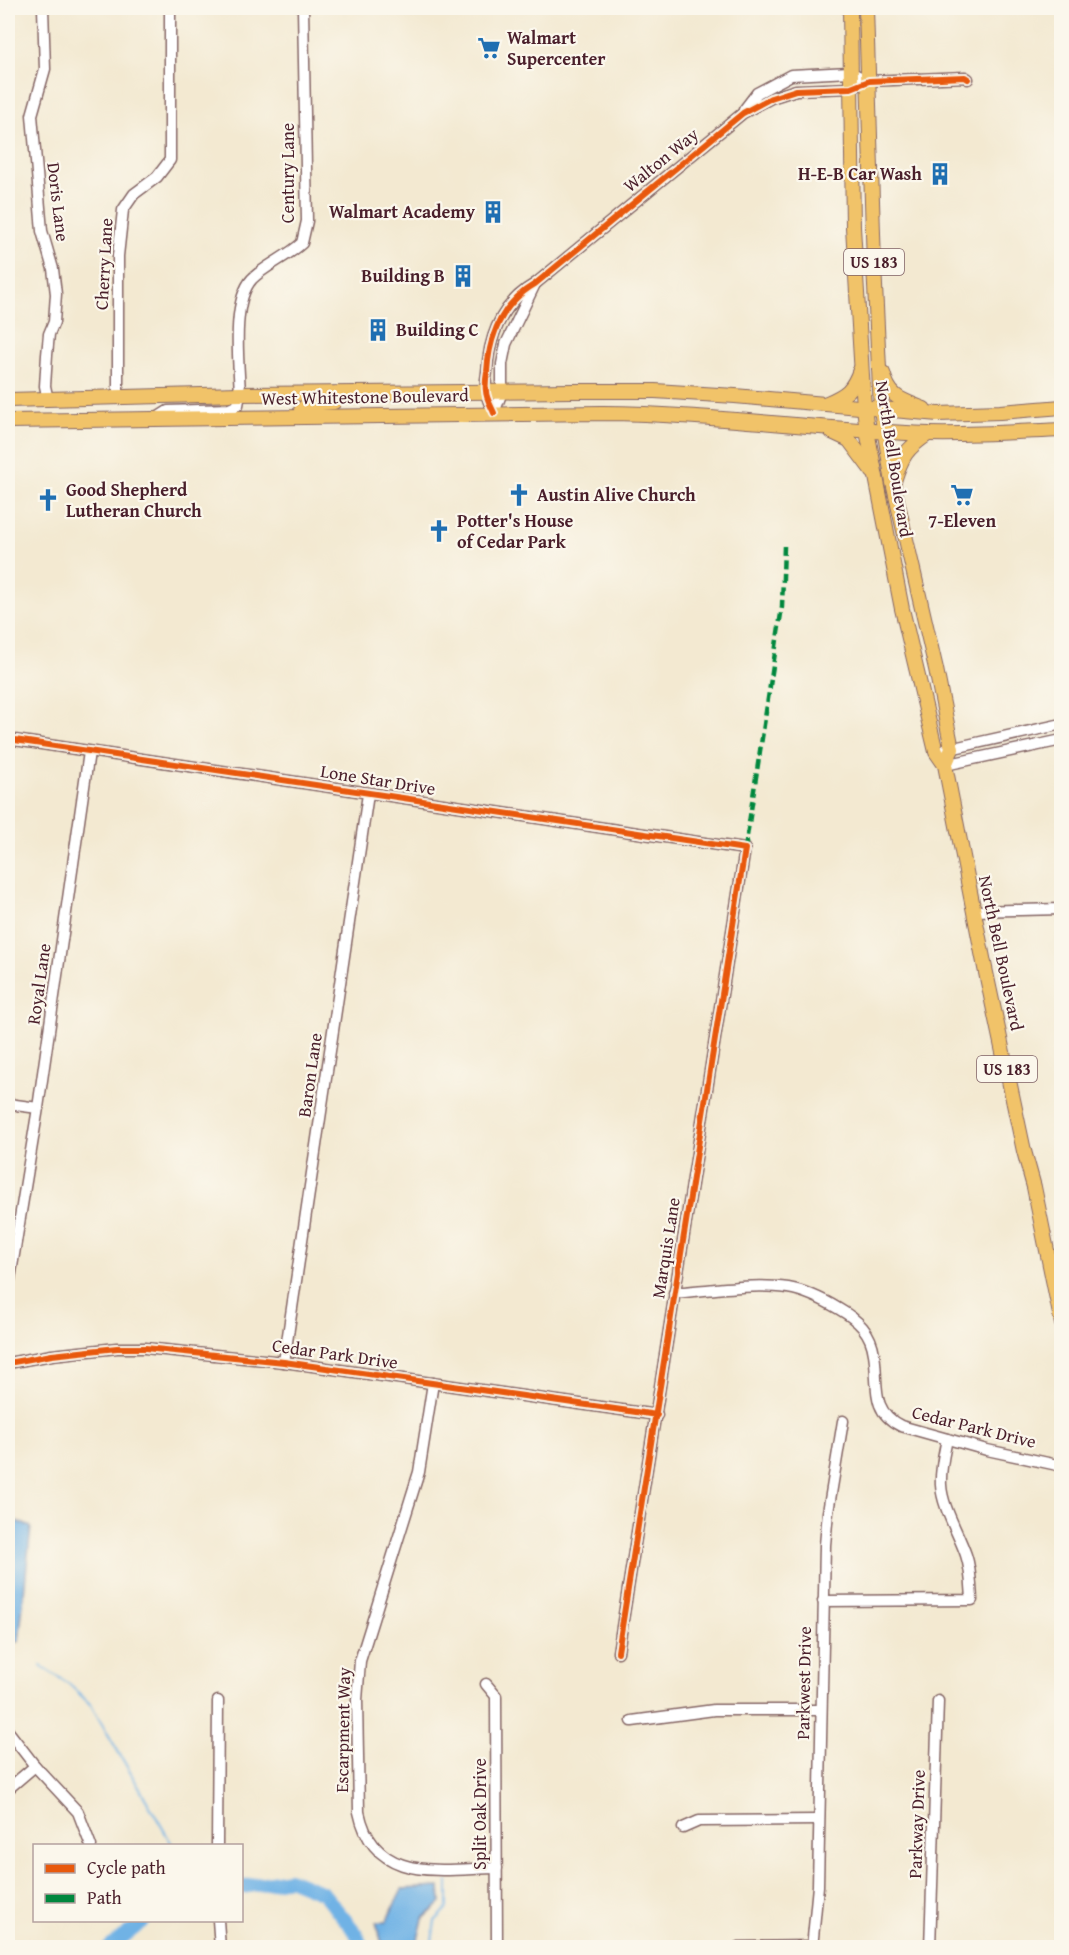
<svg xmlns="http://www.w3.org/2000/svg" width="1069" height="1955" font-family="'Gentium Book Plus',serif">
  <rect width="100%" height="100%" fill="#fbf7ec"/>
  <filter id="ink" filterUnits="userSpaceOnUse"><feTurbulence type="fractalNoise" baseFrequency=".0167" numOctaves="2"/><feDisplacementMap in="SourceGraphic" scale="12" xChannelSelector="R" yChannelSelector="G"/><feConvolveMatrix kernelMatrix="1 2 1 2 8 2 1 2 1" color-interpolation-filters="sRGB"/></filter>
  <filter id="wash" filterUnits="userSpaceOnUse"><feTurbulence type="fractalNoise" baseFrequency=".008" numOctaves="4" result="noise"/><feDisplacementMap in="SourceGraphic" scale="24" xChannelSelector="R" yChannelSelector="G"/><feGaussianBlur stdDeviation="1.35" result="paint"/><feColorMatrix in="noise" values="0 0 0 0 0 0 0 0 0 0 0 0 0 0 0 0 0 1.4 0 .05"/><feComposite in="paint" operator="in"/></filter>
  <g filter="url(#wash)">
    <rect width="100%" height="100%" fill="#f3e9d1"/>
    <g fill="#70b2e5" stroke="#5d6888" stroke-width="1.5">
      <path d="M8,1518L31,1527L19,1641L8,1645Z"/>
      <path d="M440,1887L441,1903L423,1919L416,1947H383L376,1922H386L402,1889Z"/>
    </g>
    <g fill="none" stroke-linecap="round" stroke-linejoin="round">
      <g stroke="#70b2e5" stroke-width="2">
        <path d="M41,1666L69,1684L91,1705L173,1846"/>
        <path d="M431,1948L435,1921L448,1908V1881"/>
      </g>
      <g stroke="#70b2e5" stroke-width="14">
        <path d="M242,1887L289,1879L323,1893L356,1933L362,1948"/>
        <path d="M109,1948L145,1920"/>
      </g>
    </g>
  </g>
  <g filter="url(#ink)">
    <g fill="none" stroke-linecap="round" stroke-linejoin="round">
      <g stroke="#856665" stroke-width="13">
        <g id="minor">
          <path d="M43,8L45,69L32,115L42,231L53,269L56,294L54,322L49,334L47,355L45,386L48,400"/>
          <path d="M744,110L757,93L791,75L850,72L869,81"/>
          <path d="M118,398V256L123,210L134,194L157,177L170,160V8"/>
          <path d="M494,413C491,406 486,398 486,391C485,385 486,378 487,372C489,336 502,303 535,284L743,113L771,98L796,90L851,88L869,81L965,77L968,79"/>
          <path d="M494,413L502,392V364L506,344L535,284"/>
          <path d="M157,418L168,411L229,409L238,405L240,394C239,364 231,302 252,279C266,265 287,257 302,243L307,221L303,8"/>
          <path d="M8,739L745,849C702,1117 662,1385 618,1652"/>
          <path d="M945,750L1062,724"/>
          <path d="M945,765L1062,740"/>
          <path d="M974,911L1062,909"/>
          <path d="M8,1104L38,1108"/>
          <path d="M8,1291L38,1108L89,752"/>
          <path d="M674,1293C710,1290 753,1283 788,1288C806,1291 824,1300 839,1309C858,1320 871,1332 874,1354C879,1383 869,1411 901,1426L987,1450L1062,1466"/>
          <path d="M284,1362L368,794"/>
          <path d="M8,1363L52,1355L117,1348H145L284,1362L657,1415"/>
          <path d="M433,1383L419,1472L360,1661L357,1700L359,1812C374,1884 441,1869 497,1868"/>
          <path d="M823,1601L972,1600C971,1585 971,1569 966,1555C959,1534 942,1507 941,1485C940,1469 944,1454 947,1439"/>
          <path d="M486,1684L496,1696L497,1948"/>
          <path d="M632,1721L714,1710H820"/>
          <path d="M8,1731L35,1766L78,1812L91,1846"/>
          <path d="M8,1789L35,1766"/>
          <path d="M683,1828L699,1821L818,1820"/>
          <path d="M217,1846L218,1701"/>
          <path d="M218,1920L220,1948"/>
          <path d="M738,1947L812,1946"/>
          <path d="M812,1948L818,1886L825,1545L828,1512L843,1421"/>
          <path d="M930,1948L938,1701"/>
        </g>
      </g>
      <g stroke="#856665" stroke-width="16">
        <g id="major">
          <path d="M850,8L853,227L864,408L867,431L902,609L936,752L945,765L985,968L1024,1151L1034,1187L1062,1324"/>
          <path d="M866,8L874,265L881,410L893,483L936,669L952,749L945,765"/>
          <path d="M883,373C890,399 902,400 924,409"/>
          <path d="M8,400L240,394L573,391H655L735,396L938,414L1000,412L1062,407"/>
          <path d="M827,403C846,395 853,390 860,370"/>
          <path d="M301,417V410L308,404L334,402"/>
          <path d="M8,421L602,413C711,414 820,430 929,434C974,435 1017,432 1062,430"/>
          <path d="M832,432L849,440L873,472"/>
          <path d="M894,481C902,456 906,449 928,434"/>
        </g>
      </g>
      <use href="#minor" stroke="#fff" stroke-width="10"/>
      <use href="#major" stroke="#f1c369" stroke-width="14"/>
      <path stroke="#00873e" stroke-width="4.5" stroke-dasharray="9 4.5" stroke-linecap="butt" d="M745,849L782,607L784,546"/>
      <g stroke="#fbf7ec" stroke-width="10">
        <g id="cycleway">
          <path d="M494,413C491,406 486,398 486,391C485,385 486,378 487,372C489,336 502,303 535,284L743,113L771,98L796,90L851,88L869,81L965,77L968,79"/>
          <path d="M8,739L745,849C702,1117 662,1385 618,1652"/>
          <path d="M8,1363L52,1355L117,1348H145L284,1362L657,1415"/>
        </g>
      </g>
      <use href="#cycleway" stroke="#e8590c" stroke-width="6"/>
    </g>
  </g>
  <defs>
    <g id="supermarket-bare" transform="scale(1.8)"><path d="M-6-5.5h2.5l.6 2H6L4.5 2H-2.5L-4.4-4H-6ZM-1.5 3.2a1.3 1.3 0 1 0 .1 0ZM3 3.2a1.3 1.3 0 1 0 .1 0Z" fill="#1f6fb2" stroke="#fbf7ec" stroke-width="2.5" paint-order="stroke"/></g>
    <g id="building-bare" transform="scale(1.8)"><path d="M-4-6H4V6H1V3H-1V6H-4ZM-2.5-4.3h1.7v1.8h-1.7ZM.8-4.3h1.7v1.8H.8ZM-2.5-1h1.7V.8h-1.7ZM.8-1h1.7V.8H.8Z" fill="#1f6fb2" stroke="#fbf7ec" stroke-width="2.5" paint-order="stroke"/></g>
    <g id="church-bare" transform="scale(1.8)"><path d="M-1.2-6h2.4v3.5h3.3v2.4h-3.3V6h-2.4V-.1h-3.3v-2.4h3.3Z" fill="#1f6fb2" stroke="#fbf7ec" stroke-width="2.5" paint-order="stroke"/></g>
  </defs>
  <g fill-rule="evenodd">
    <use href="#supermarket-bare" x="489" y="48"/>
    <use href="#building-bare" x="940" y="174"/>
    <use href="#building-bare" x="493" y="212"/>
    <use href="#building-bare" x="463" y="276"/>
    <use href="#building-bare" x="378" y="330"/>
    <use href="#church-bare" x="519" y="495"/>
    <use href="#supermarket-bare" x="962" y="495"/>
    <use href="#church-bare" x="48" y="500"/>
    <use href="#church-bare" x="439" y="531"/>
  </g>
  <g text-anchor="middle" stroke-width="4.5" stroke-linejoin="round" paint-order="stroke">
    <g fill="#fbf7ec" stroke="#7f6065" stroke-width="1.5">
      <rect x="844" y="249" width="60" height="26" rx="4.5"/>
      <rect x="977" y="1056" width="60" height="26" rx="4.5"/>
    </g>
    <g font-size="16" font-weight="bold" fill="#4a1f2b">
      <text x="874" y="268">US 183</text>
      <text x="1007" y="1075">US 183</text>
    </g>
    <g font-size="18" font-weight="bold" fill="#4a1f2b" stroke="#fbf7ec" text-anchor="start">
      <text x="507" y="44">Walmart<tspan x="507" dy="21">Supercenter</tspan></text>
      <text x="922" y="180" text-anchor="end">H-E-B Car Wash</text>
      <text x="475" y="218" text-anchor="end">Walmart Academy</text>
      <text x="445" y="282" text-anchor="end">Building B</text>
      <text x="396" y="336">Building C</text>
      <text x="66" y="496">Good Shepherd<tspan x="66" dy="21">Lutheran Church</tspan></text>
      <text x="537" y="501">Austin Alive Church</text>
      <text x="457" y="527">Potter's House<tspan x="457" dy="21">of Cedar Park</tspan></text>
      <text x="962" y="527" text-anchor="middle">7-Eleven</text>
    </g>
    <g font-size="18" fill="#4a1f2b" stroke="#fbf7ec">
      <text transform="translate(661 160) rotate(-39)" y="6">Walton Way</text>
      <text transform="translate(288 173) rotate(-90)" y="6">Century Lane</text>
      <text transform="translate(58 202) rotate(83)" y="6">Doris Lane</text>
      <text transform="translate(104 264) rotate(-87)" y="6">Cherry Lane</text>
      <text transform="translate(365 397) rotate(-1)" y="6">West Whitestone Boulevard</text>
      <text transform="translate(894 459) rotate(81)" y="6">North Bell Boulevard</text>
      <text transform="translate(378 780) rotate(9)" y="6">Lone Star Drive</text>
      <text transform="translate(1001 953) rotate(78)" y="6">North Bell Boulevard</text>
      <text transform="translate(39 984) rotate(-82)" y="6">Royal Lane</text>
      <text transform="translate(310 1075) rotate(-82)" y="6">Baron Lane</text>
      <text transform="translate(666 1248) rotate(-81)" y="6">Marquis Lane</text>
      <text transform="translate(335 1354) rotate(8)" y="6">Cedar Park Drive</text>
      <text transform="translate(974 1427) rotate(14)" y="6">Cedar Park Drive</text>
      <text transform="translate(804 1683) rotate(-89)" y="6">Parkwest Drive</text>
      <text transform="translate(343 1730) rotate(-89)" y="6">Escarpment Way</text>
      <text transform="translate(480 1814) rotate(-90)" y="6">Split Oak Drive</text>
      <text transform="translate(917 1824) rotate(-88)" y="6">Parkway Drive</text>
    </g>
  </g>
  <rect width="1069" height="1955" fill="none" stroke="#fbf7ec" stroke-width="30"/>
  <rect x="33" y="1844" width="210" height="78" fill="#fbf7ec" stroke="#b4a19f" stroke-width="1.5"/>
  <rect x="45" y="1864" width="30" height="9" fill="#e8590c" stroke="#b4a19f" stroke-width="1.5"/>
  <text x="87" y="1874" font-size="18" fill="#4a1f2b">Cycle path</text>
  <rect x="45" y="1894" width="30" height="9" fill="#00873e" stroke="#b4a19f" stroke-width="1.5"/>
  <text x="87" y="1904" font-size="18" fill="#4a1f2b">Path</text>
</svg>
